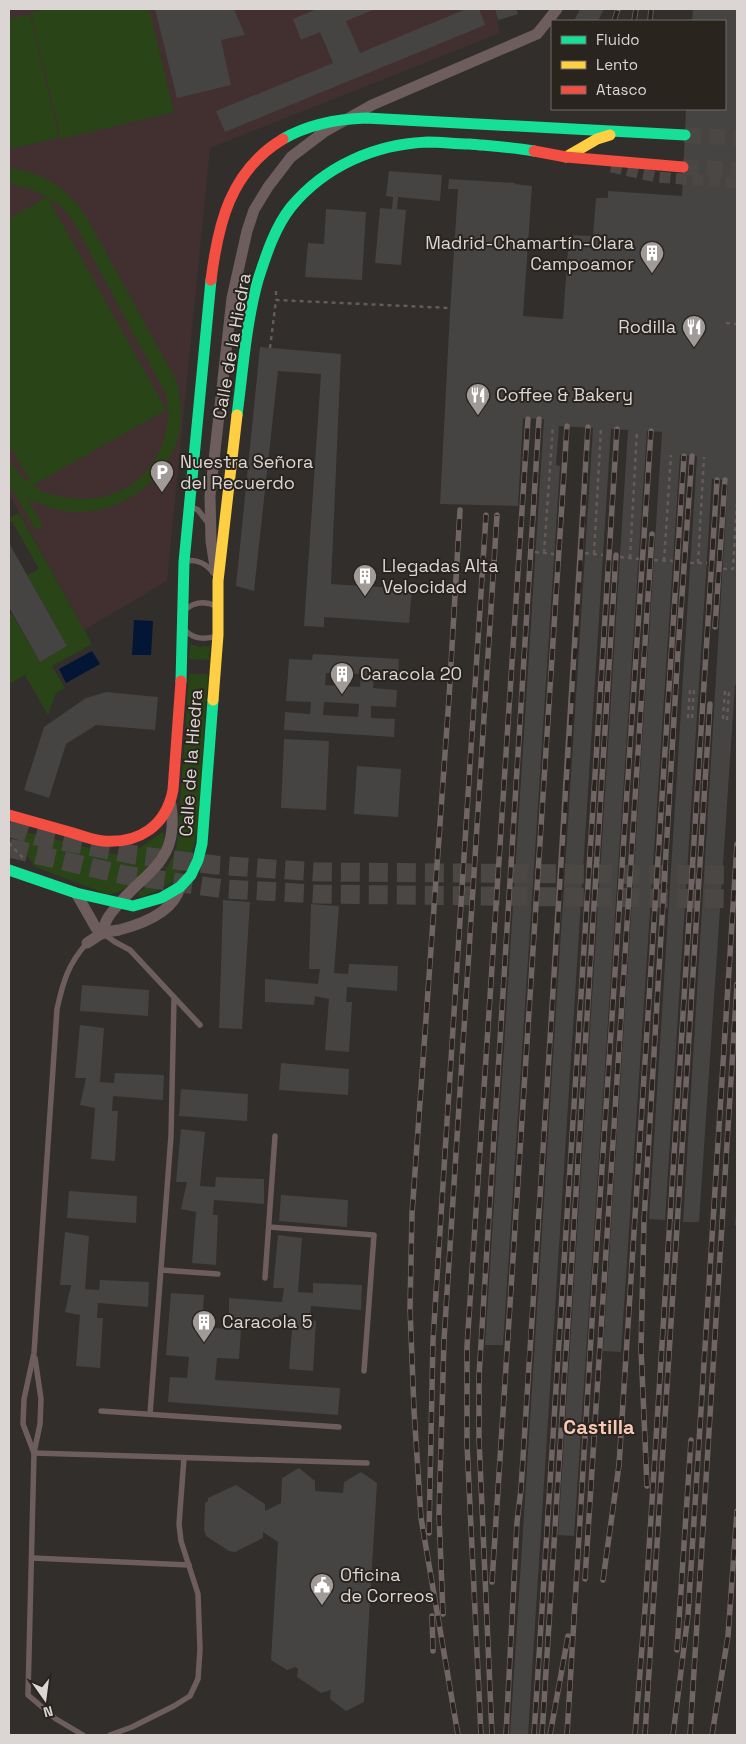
<svg xmlns="http://www.w3.org/2000/svg" width="746" height="1744" font-family="'Space Grotesk',sans-serif">
  <rect width="100%" height="100%" fill="#312e2c"/>
  <path fill="#423031" d="M9,9H495L500,33L210,148L167,581L84,630L9,494Z"/>
  <g fill="#294416" fill-rule="evenodd">
    <path d="M50,9H149L174,112L61,139L31,13Z"/>
    <path d="M30,14L59,138L9,149V19Z"/>
    <path d="M9,168C43,172 67,188 86,216L177,382C180,397 182,411 180,427C173,477 124,513 76,512C59,512 44,505 28,499L43,526L36,530L9,484V461L23,478L31,483L9,444V219L47,197L35,191L9,183ZM48,198L60,205L72,219L167,396C168,404 169,412 168,420C162,471 124,504 72,498C59,497 43,494 33,485L166,410Z"/>
    <path d="M19,513L92,644L52,666L65,688L56,693L48,715L25,675L9,684V616L12,614L40,662L67,646L27,575L39,569L12,521L9,522V518Z"/>
    <path d="M190,644L199,647L210,646L209,660L189,659Z"/>
    <path d="M189,674H208L198,829C189,869 181,884 140,897L138,893C160,878 168,872 177,845Z"/>
    <path d="M9,828L119,855L141,847L161,833L164,832C169,854 128,896 107,894L35,867Z"/>
  </g>
  <g fill="#041635">
    <path d="M134,620L153,621L151,655H132Z"/>
    <path d="M92,651L100,664L66,683L59,669Z"/>
  </g>
  <g fill="#464343" fill-rule="evenodd">
    <path d="M155,9H234L245,35L221,40L231,85L177,98Z"/>
    <path d="M317,9H372L373,10L346,21L360,53L466,9H479L485,25L225,132L216,111L333,63L320,32L301,40L293,19Z"/>
    <path d="M495,9H516L518,14L498,20Z"/>
    <path d="M580,9H604L598,21H574Z"/>
    <path d="M693,9H737V685H735L699,1222H683L728,480L712,479L665,1220L649,1219L697,456L680,455L621,1352L603,1351L662,432L647,431L574,1536L558,1535L628,430L611,429L528,1735H510L593,428L559,426L556,465L560,466L503,1345H485L544,419L523,418L518,506L440,504L450,312L458,189H448L449,179L515,183V184L532,186L523,316L563,319L569,235L593,236L596,198H608V191L682,196L686,109H725V21H692Z"/>
    <path d="M389,171L442,175L440,201L398,197L397,209L406,210L401,265L375,263L380,208L392,209L393,197L386,196Z"/>
    <path d="M326,209L366,212L362,280L305,277L308,243L324,244Z"/>
    <path d="M260,347L341,354L331,584L412,589L409,623L324,617V627L304,626L321,374L278,371L254,591L236,586Z"/>
    <path d="M9,543L67,646L40,662L9,607Z"/>
    <path d="M313,654L399,659L398,677L374,675L373,688L397,690L396,707L371,706V718L395,719L394,737L284,730L285,712L310,714L311,702L286,701L289,659L312,660ZM326,673L361,674L360,687L325,685ZM324,702L359,704L358,717L323,715Z"/>
    <path d="M106,692L158,697L155,730L96,725L66,744L49,798L24,790L44,727L86,698Z"/>
    <path d="M284,739L329,741L326,810L281,808Z"/>
    <path d="M357,766L401,769L398,817L354,814Z"/>
    <path d="M223,900L250,902L242,1029L219,1028Z"/>
    <path d="M311,904L339,906L334,973L348,974L349,964L398,966L397,991L347,987L346,1002H352L349,1052L325,1050L329,999L315,996L314,1005L265,1002V979L318,984L320,969H309Z"/>
    <path d="M82,985L149,990L148,1016L80,1011Z"/>
    <path d="M80,1025L104,1028L100,1082L114,1083L115,1073L164,1075L163,1100L113,1096L112,1111H118L115,1161L91,1159L95,1108L80,1105L86,1078H75Z"/>
    <path d="M281,1063L349,1069L348,1095L279,1090Z"/>
    <path d="M181,1089L248,1094L247,1121L179,1116Z"/>
    <path d="M181,1129L205,1132L200,1186L215,1187L216,1177L264,1179V1204L214,1200L213,1215H218L216,1265L192,1263L196,1212L181,1209L187,1182H176Z"/>
    <path d="M69,1191L137,1196L136,1223L67,1218Z"/>
    <path d="M281,1195L348,1200L347,1227L279,1221Z"/>
    <path d="M736,1211H737V1225H735Z"/>
    <path d="M65,1232L89,1236L85,1289L99,1290L100,1280L149,1282L148,1307L98,1303L97,1318H103L100,1368L76,1366L80,1315L65,1312L71,1285H60Z"/>
    <path d="M278,1235L302,1238L298,1292L313,1293V1283L362,1285L361,1310L311,1306L310,1320L316,1321L313,1371L289,1369L293,1317L279,1315L278,1324L229,1321V1298L282,1302L284,1288H273Z"/>
    <path d="M171,1293L204,1295L202,1327L241,1330L239,1359L217,1358L215,1380L340,1388L338,1415L168,1402L170,1377L187,1378L189,1357L166,1355Z"/>
    <path d="M299,1468L315,1481V1491L343,1493L344,1482L361,1472L377,1483L364,1702L346,1711L330,1699L331,1690L321,1693L297,1677L298,1669L295,1667L287,1670L271,1660L278,1542L263,1532V1538L235,1552L229,1551L206,1536L204,1530L205,1503L208,1501V1498L236,1485L265,1504V1511L281,1503L282,1478Z"/>
  </g>
  <g fill="none" stroke-linecap="round" stroke-linejoin="round">
    <path stroke="#4a4745" stroke-width="11" stroke-dasharray="11 5.5" stroke-linecap="butt" d="M611,167L657,177L737,183"/>
    <g stroke="#4a4745" stroke-width="16" stroke-dasharray="16 8" stroke-linecap="butt">
      <path d="M685,135L737,138"/>
      <path d="M683,167L737,170"/>
    </g>
    <g stroke="#4a4745" stroke-width="19" stroke-dasharray="19 9" stroke-linecap="butt">
      <path d="M9,827L36,836L135,855L215,865L317,872L737,875"/>
      <path d="M9,848L124,875L224,889L315,894L737,899"/>
    </g>
    <g stroke="#655a59" stroke-width="2.5" stroke-dasharray="4 4" stroke-linecap="butt">
      <path d="M276,291V300"/>
      <path d="M726,323L737,324"/>
      <path d="M270,348L276,300L450,308"/>
      <path d="M535,552L554,554"/>
      <path d="M544,553L553,425"/>
      <path d="M585,553L603,555"/>
      <path d="M594,554L601,428"/>
      <path d="M620,557L639,559"/>
      <path d="M630,558L637,431"/>
      <path d="M654,560L673,561"/>
      <path d="M664,561L671,455"/>
      <path d="M690,563H707"/>
      <path d="M698,563L704,457"/>
      <path d="M723,569H733L737,501"/>
      <path d="M688,718L690,690"/>
      <path d="M692,718L694,690"/>
      <path d="M723,719L725,691"/>
      <path d="M727,720L729,692"/>
      <path d="M9,843L23,858"/>
    </g>
    <g stroke="#6d5e5d" stroke-width="5.5">
      <path d="M192,507L198,510L208,523"/>
      <path d="M187,561C197,559 207,564 213,573"/>
      <path d="M185,610C194,602 205,601 216,606"/>
      <path d="M185,630C193,639 205,640 216,636"/>
      <path d="M104,934L115,942L130,950L200,1025"/>
      <path d="M269,1227L374,1235L364,1371"/>
      <path d="M161,1270L218,1274"/>
      <path d="M265,1278L275,1136"/>
      <path d="M35,1358L41,1399L40,1424L34,1453L28,1695L56,1719L83,1735"/>
      <path d="M101,1411L339,1427"/>
      <path d="M150,1414L171,1136L174,999"/>
      <path d="M34,1453L23,1424L24,1399L34,1353L57,1009C63,982 68,964 87,943"/>
      <path d="M34,1453L367,1463"/>
      <path d="M32,1558L189,1565"/>
      <path d="M110,1735L132,1727L174,1706L190,1696L198,1679L200,1649L198,1594L181,1541L179,1524L184,1458"/>
    </g>
    <g stroke="#6d5e5d" stroke-width="11">
      <path d="M215,567L211,541L210,496L232,298L247,231L254,210L268,187L291,157L324,132L372,105L537,34L557,9"/>
      <path d="M76,893L96,928L103,933"/>
      <path d="M103,933C104,921 110,914 117,906C148,869 179,862 171,805"/>
      <path d="M87,943C92,940 98,935 104,933C108,931 114,931 119,930C142,924 174,912 180,887"/>
    </g>
    <g stroke="#16e098" stroke-width="11">
      <path d="M283,139C309,124 336,119 366,118L685,135"/>
      <path d="M237,415C243,370 246,323 258,280C266,255 275,227 291,207C325,166 375,144 428,142C441,142 456,144 469,144C491,146 512,147 534,151"/>
      <path d="M181,681L184,562L211,280"/>
      <path d="M9,870L76,893L133,906L161,898L180,887L191,875L198,860L202,844L213,700"/>
    </g>
    <g stroke="#ffcf43" stroke-width="11">
      <path d="M566,157L597,139L610,135"/>
      <path d="M213,700L218,635V581L237,415"/>
    </g>
    <g stroke="#f24e42" stroke-width="11">
      <path d="M534,151L566,157L683,167"/>
      <path d="M211,280C218,224 230,171 283,139"/>
      <path d="M9,815C30,821 51,827 73,833C82,836 93,840 103,841C139,844 166,826 173,790L181,681"/>
    </g>
    <g stroke="#706564" stroke-width="5.5">
      <g id="rail">
        <path d="M614,21L618,9"/>
        <path d="M634,21L636,9"/>
        <path d="M650,21L651,9"/>
        <path d="M715,627L725,480"/>
        <path d="M647,1486L641,1348L644,1221L678,651L692,456"/>
        <path d="M429,1533L433,1340L486,515"/>
        <path d="M585,1579L652,534"/>
        <path d="M603,1580L619,1465L684,456"/>
        <path d="M492,1582L567,426"/>
        <path d="M443,1614L439,1515L444,1340L497,515"/>
        <path d="M432,1616L433,1651"/>
        <path d="M677,1650L691,1440"/>
        <path d="M458,1735L421,1518L414,1410L410,1308L412,1214L449,698L460,510"/>
        <path d="M481,1735L467,1444V1347L528,419"/>
        <path d="M492,1735L479,1439V1376L539,419"/>
        <path d="M506,1735L517,1522L521,1489C543,1135 569,781 588,427"/>
        <path d="M534,1735L617,429"/>
        <path d="M542,1735L616,555"/>
        <path d="M550,1735L568,1636"/>
        <path d="M567,1735L594,1288L651,431"/>
        <path d="M635,1735L646,1596L717,480"/>
        <path d="M645,1735L710,704"/>
        <path d="M673,1735L688,1615L737,844"/>
        <path d="M690,1735L737,984"/>
        <path d="M712,1735L728,1636L737,1511"/>
      </g>
    </g>
    <use href="#rail" stroke="#2a241f" stroke-width="4" stroke-dasharray="11" stroke-linecap="butt"/>
  </g>
  <defs>
    <g id="building-pin" transform="scale(1.25)"><path d="M0 17L-7.5 6A9.5 9.5 0 1 1 7.5 6Z" fill="#a09b99" stroke="#2a241f"/><path d="M-4-6H4V6H1V3H-1V6H-4ZM-2.5-4.3h1.7v1.8h-1.7ZM.8-4.3h1.7v1.8H.8ZM-2.5-1h1.7V.8h-1.7ZM.8-1h1.7V.8H.8Z" fill="#fff"/></g>
    <g id="restaurant-pin" transform="scale(1.25)"><path d="M0 17L-7.5 6A9.5 9.5 0 1 1 7.5 6Z" fill="#a09b99" stroke="#2a241f"/><path d="M-5-6h1v4h1v-4h1v4h1v-4h1v5L-1.5 .5V6h-2V.5L-5-1ZM5-6V6H3V1.5H1.5Q1.5-4 5-6Z" fill="#fff"/></g>
    <g id="parking-pin" transform="scale(1.25)"><path d="M0 17L-7.5 6A9.5 9.5 0 1 1 7.5 6Z" fill="#a09b99" stroke="#2a241f"/><path d="M-3.5-5.5H1a3.5 3.5 0 0 1 0 7H-1V5.5H-3.5ZM-1-3.4V-.6H.8a1.4 1.4 0 0 0 0-2.8Z" fill="#fff"/></g>
    <g id="civic-pin" transform="scale(1.25)"><path d="M0 17L-7.5 6A9.5 9.5 0 1 1 7.5 6Z" fill="#a09b99" stroke="#2a241f"/><path d="M-.6-6.5H3V-4.5H.6V-3L4-1V1h2V6H-6V1h2V-1L-.6-3ZM-1.2 2.5V6h2.4V2.5Z" fill="#fff"/></g>
  </defs>
  <g fill-rule="evenodd">
    <use href="#building-pin" x="652" y="253"/>
    <use href="#restaurant-pin" x="694" y="327"/>
    <use href="#restaurant-pin" x="478" y="395"/>
    <use href="#parking-pin" x="162" y="472"/>
    <use href="#building-pin" x="365" y="576"/>
    <use href="#building-pin" x="342" y="674"/>
    <use href="#building-pin" x="204" y="1322"/>
    <use href="#civic-pin" x="322" y="1585"/>
  </g>
  <g text-anchor="middle" stroke-width="4" stroke-linejoin="round" paint-order="stroke">
    <g font-size="18" fill="#dbd6d4" stroke="#2a241f" text-anchor="start">
      <text x="634" y="249" text-anchor="end">Madrid-Chamartín-Clara<tspan x="634" dy="21">Campoamor</tspan></text>
      <text x="676" y="333" text-anchor="end">Rodilla</text>
      <text x="496" y="401">Coffee &amp; Bakery</text>
      <text x="180" y="468">Nuestra Señora<tspan x="180" dy="21">del Recuerdo</tspan></text>
      <text x="382" y="572">Llegadas Alta<tspan x="382" dy="21">Velocidad</tspan></text>
      <text x="360" y="680">Caracola 20</text>
      <text x="222" y="1328">Caracola 5</text>
      <text x="340" y="1581">Oficina<tspan x="340" dy="21">de Correos</tspan></text>
    </g>
    <g font-size="18" fill="#dbd6d4" stroke="#2a241f">
      <text transform="translate(232 346) rotate(-80)" y="6">Calle de la Hiedra</text>
      <text transform="translate(191 763) rotate(-86)" y="6">Calle de la Hiedra</text>
    </g>
    <g font-size="20" font-weight="bold" fill="#f8cab5" stroke="#2a241f">
      <text x="599" y="1434">Castilla</text>
    </g>
  </g>
  <rect width="746" height="1744" fill="none" stroke="#dbd6d4" stroke-width="20"/>
  <rect x="551" y="20" width="175" height="90" fill="#2a241f" stroke="#716b67"/>
  <rect x="561" y="36" width="25" height="8" fill="#16e098" stroke="#716b67"/>
  <text x="596" y="45" font-size="15" fill="#dbd6d4">Fluido</text>
  <rect x="561" y="61" width="25" height="8" fill="#ffcf43" stroke="#716b67"/>
  <text x="596" y="70" font-size="15" fill="#dbd6d4">Lento</text>
  <rect x="561" y="86" width="25" height="8" fill="#f24e42" stroke="#716b67"/>
  <text x="596" y="95" font-size="15" fill="#dbd6d4">Atasco</text>
  <g transform="translate(45 1699) rotate(166)" stroke="#2a241f" stroke-width="4" paint-order="stroke">
  <path d="M0-4L9 19L0 12L-9 19Z" fill="#dbd6d4"/>
  <text y="-8" font-size="14" font-weight="bold" text-anchor="middle" fill="#dbd6d4">N</text>
  </g>
</svg>
